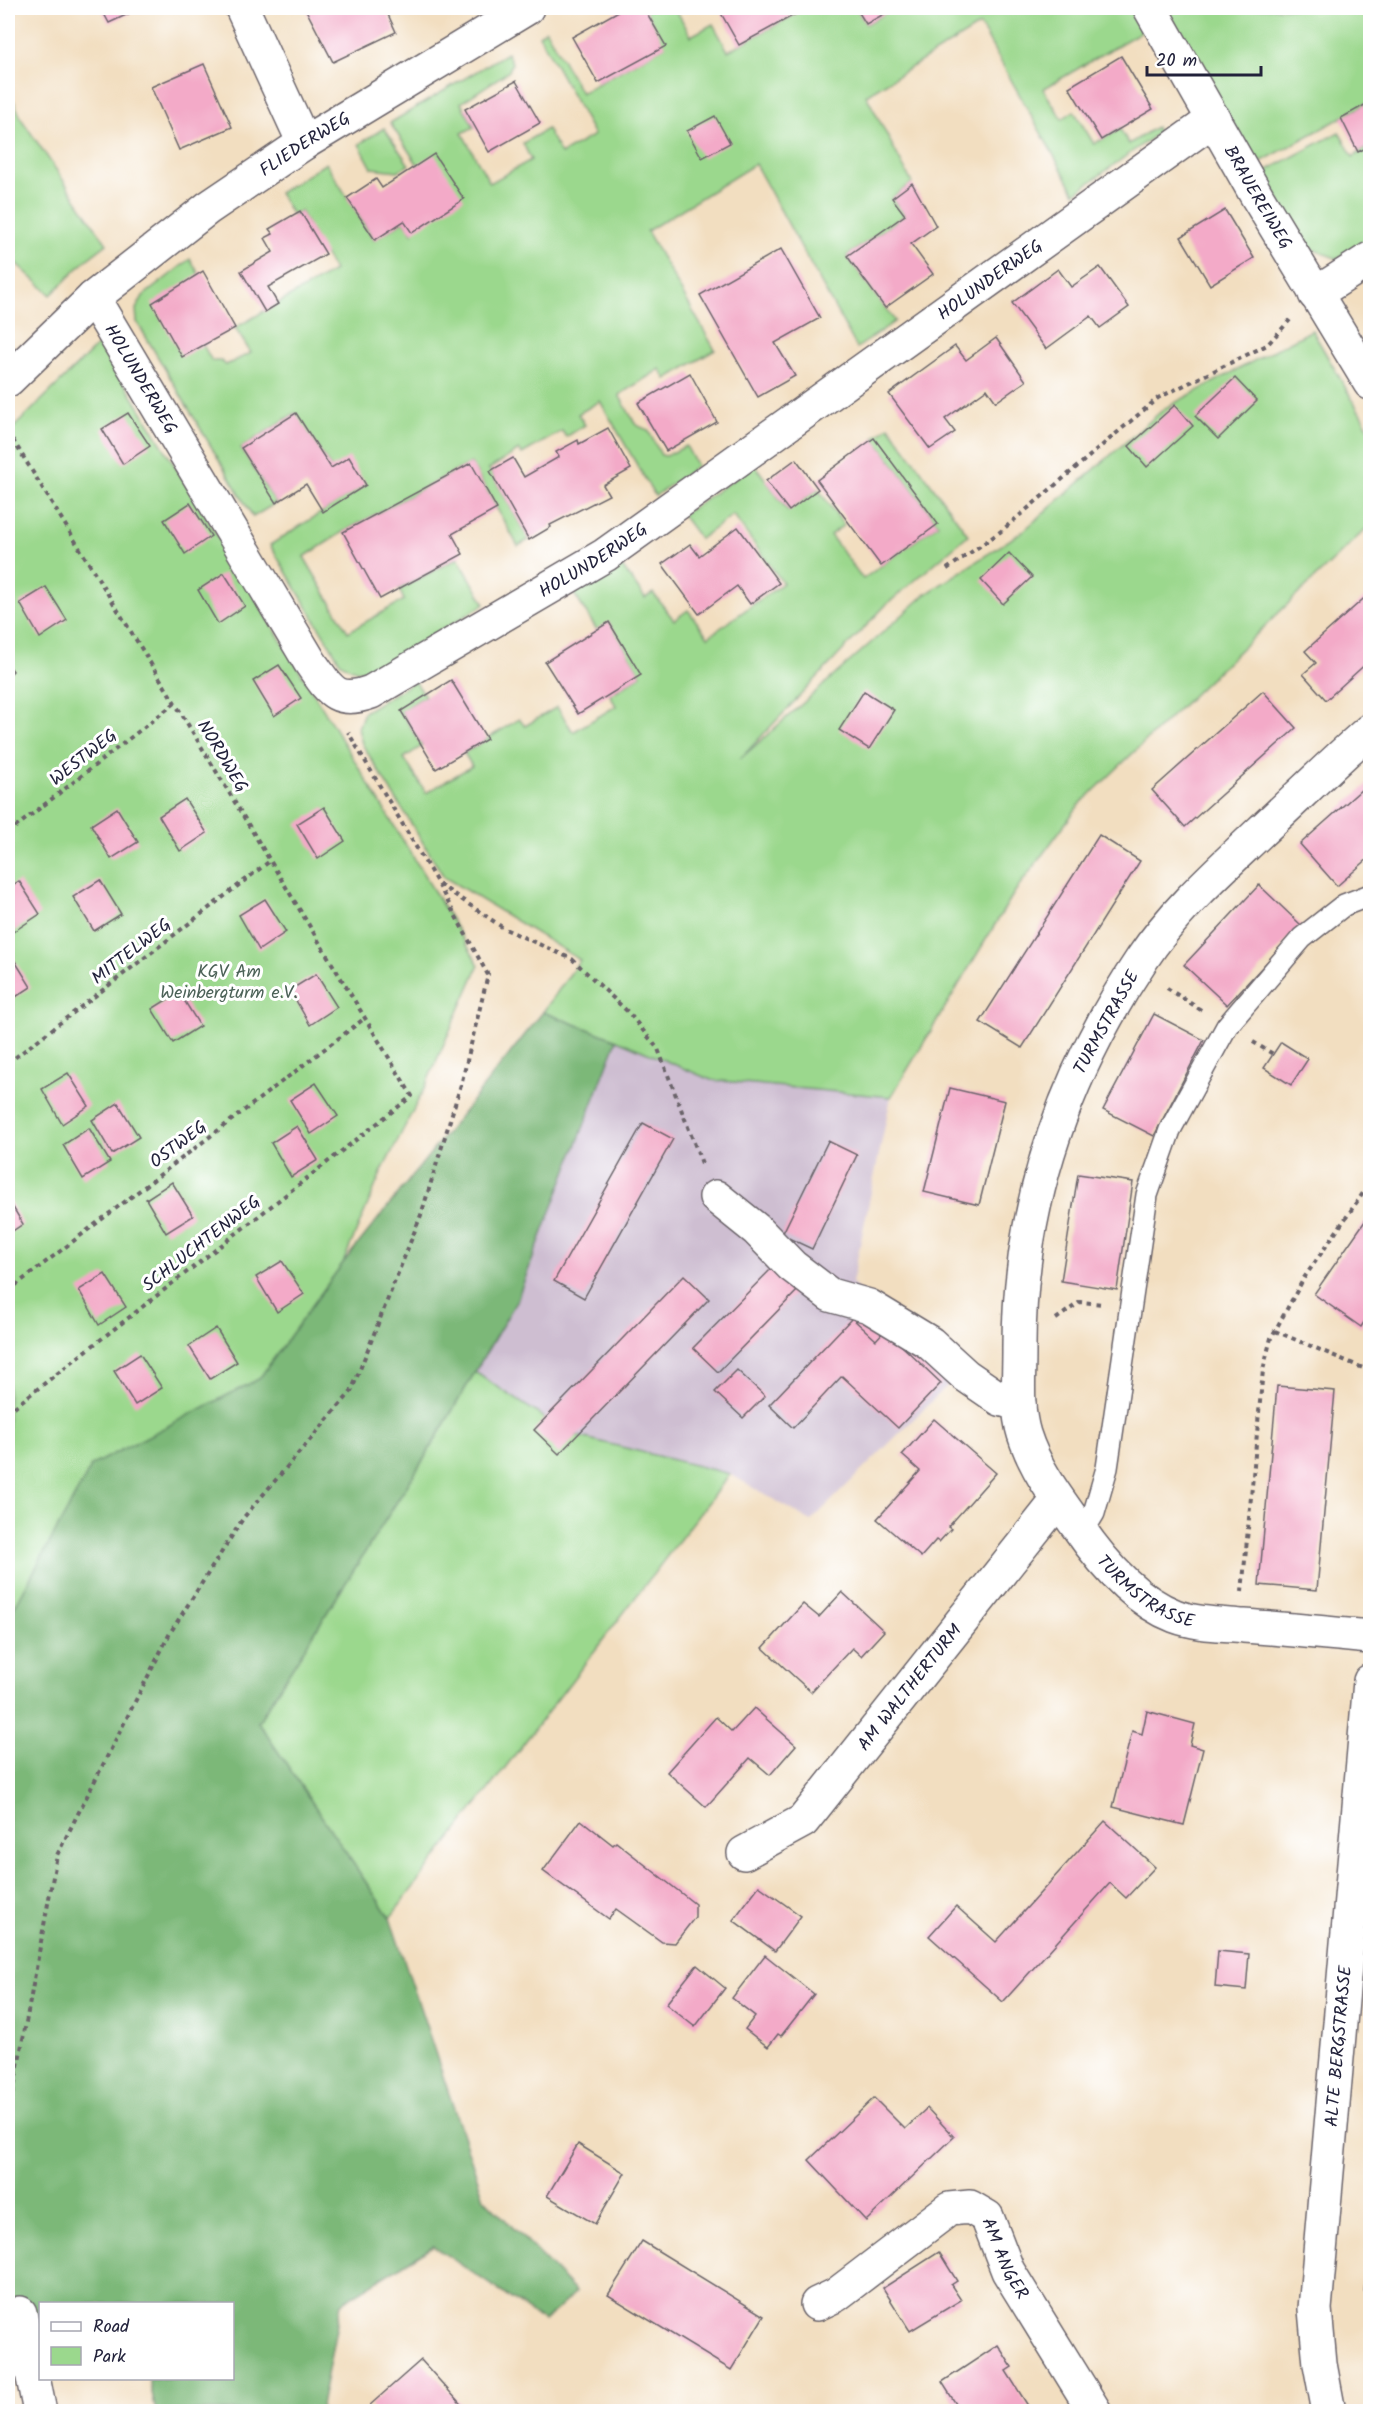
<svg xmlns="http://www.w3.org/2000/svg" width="1378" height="2419" font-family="Kalam,sans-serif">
  <rect width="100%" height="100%" fill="#fff"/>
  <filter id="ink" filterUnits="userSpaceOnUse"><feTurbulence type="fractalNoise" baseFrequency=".0167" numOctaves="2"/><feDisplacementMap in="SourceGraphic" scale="12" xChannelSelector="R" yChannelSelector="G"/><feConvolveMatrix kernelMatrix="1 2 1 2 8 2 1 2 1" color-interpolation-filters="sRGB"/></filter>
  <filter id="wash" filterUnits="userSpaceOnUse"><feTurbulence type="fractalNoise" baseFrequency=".008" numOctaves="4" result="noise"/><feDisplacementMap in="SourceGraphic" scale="24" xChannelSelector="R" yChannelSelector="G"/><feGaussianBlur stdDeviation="1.35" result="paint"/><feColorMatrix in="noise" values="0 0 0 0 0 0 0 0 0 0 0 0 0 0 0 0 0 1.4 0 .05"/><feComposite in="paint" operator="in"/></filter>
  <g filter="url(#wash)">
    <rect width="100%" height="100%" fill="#f2dec0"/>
    <path fill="#cebed1" d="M617,1040L711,1080L891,1097L852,1283L948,1385L811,1521L730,1474L569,1434L475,1372L516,1302Z"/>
    <g fill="#9bd88d" stroke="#5e7d64" stroke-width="1.5">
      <path d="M644,8H675L691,36L713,24L728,51L805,9L804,8H856L866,24L895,8H1132L1144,30L1043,89L1062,119L1074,111L1094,144L1120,129L1129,144L1156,127L1158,133L1075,193L980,25L866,95L912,183L892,198L905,215L847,256L895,321L857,348L755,164L647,231L715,350L666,379L660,369L619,395L636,425L648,430L661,455L666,456L686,446L697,466L655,496L600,401L578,414L585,425L566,437L562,431L522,454L519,450L489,469L529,540L518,546L471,463L343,532L304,557L348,632L404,600L399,589L458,558L485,604L383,666C364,672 356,674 340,662L270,545L365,485L331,468L295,413L241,448L276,503L253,517L137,322L136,309L143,296L190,259L199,274L203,345L212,361H221L226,365L251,353L235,328L334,271L300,211L292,215L279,193L326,163L374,240L404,221L412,233L418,165L390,123L507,53L512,63L509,71L461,103L474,127L462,133L490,183L531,160L523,143L547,129L561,154L594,135L539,35L546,30L581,93L665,46Z"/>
      <path d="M1165,8H1370V102L1257,164Z"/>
      <path d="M8,88L22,120L107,244L85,261L51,295L8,256Z"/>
      <path d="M384,128L409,165L398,171L372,168L359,144Z"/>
      <path d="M1339,132L1353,157L1370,146V238L1338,259L1306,247L1262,173Z"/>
      <path d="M1312,330L1370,430V525L1079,805L1014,893L891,1097L711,1080L617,1040L543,1012L580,960L444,877L362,744L358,728L364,712L415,681L425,696L401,711L422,746L404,758L426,793L472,766L464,753L519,719L525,726L557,707L573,732L616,706L610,695L641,675L609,623L597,630L571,589L618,561L645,598L653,593L674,620L688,610L708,637L783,583L733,515L700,539L682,515L755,465L788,511L818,489L844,525L830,535L863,579L938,524L874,438L889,426L968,535L885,606L740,759L926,594L1022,532L1165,408Z"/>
      <path d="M100,343L479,965L423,1091L381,1173L343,1263L259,1379L92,1465L8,1619V433Z"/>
      <path d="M475,1372L569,1434L730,1474L390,1918L258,1722L425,1457Z"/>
    </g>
    <path fill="#7cb878" stroke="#4f6d5a" stroke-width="1.5" d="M543,1012L617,1040L516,1302L425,1457L258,1722L390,1918L484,2198L576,2292L544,2321L433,2246L341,2303L320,2411H156L149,2379L232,2378V2304H40V2319L8,2315V2075L13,2049L8,2047V1619L92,1465L259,1379L343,1263Z"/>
    <g id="blocks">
      <g fill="#f3aac8">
        <path d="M101,8H141L109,23Z"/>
        <path d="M305,8H385L396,32L333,62Z"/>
        <path d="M624,8H644L666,46L598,83L572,37Z"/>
        <path d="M718,8H804L805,9L739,45Z"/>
        <path d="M856,8H895L866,24Z"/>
        <path d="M1121,56L1153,109L1101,140L1069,87Z"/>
        <path d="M204,64L232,127L179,150L151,87Z"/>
        <path d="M516,81L540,123L489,152L465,109Z"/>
        <path d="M1370,102V146L1358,152L1341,118Z"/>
        <path d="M715,116L730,143L702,158L687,131Z"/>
        <path d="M434,154L464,199L412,233L404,221L375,240L347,198L376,179L382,188Z"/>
        <path d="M912,183L936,226L911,244L933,274L885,308L847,256L905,215L892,198Z"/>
        <path d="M1225,210L1254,258L1210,285L1181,237Z"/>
        <path d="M300,211L326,254L268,287L278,304L265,312L241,271L273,252L265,238L273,234L269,229Z"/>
        <path d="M781,249L820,318L775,343L795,376L758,397L700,295Z"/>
        <path d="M1100,267L1129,307L1100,328L1091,316L1046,349L1012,303L1058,269L1071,287Z"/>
        <path d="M203,271L235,328L182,357L152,303Z"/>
        <path d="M996,338L1026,381L996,402L987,389L945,419L955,432L930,449L889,394L955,346L966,360Z"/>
        <path d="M690,373L717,422L666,451L638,403Z"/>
        <path d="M1235,378L1257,401L1218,439L1195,416Z"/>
        <path d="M1175,405L1193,426L1147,467L1129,446Z"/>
        <path d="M128,413L150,446L123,464L102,429Z"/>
        <path d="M296,413L331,468L349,457L366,485L323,512L306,484L276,503L241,448Z"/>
        <path d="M608,428L631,469L603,485L609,495L550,525L551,527L529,540L490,471L513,458L524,477L559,457L556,452L578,440L579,444Z"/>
        <path d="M874,438L938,524L881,566L817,480Z"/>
        <path d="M796,459L818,489L789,511L766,481Z"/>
        <path d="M471,463L497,509L452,534L463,554L380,599L343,532Z"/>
        <path d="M190,503L211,536L185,554L164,520Z"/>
        <path d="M738,527L779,583L750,604L737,586L699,614L662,564L690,544L699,556Z"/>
        <path d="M1009,553L1032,577L1003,604L981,580Z"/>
        <path d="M224,573L245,606L218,624L198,590Z"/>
        <path d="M46,587L67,620L40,638L20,603Z"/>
        <path d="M1370,593V660L1326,700L1303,674L1316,663L1305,651Z"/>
        <path d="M609,622L641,675L578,714L545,662Z"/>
        <path d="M8,664L13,671L8,676Z"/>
        <path d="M279,665L301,698L274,716L253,681Z"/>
        <path d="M451,680L487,739L436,769L401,711Z"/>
        <path d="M864,691L894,710L869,749L839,730Z"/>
        <path d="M1263,691L1296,728L1185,827L1152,790Z"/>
        <path d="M1370,782V857L1337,886L1300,844Z"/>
        <path d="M185,799L207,833L180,851L159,816Z"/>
        <path d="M324,807L345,841L318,859L297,824Z"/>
        <path d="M117,808L138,842L111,859L91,825Z"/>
        <path d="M1099,835L1140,861L1022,1048L980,1022Z"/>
        <path d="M100,880L121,914L94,931L73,897Z"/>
        <path d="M19,881L40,914L13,932L8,922V888Z"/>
        <path d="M1259,885L1301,925L1227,1005L1184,965Z"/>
        <path d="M265,899L286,932L259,950L239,915Z"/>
        <path d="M10,953L31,987L8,1002V955Z"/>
        <path d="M316,974L337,1007L310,1025L290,990Z"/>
        <path d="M179,992L200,1026L173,1043L152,1009Z"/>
        <path d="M1154,1014L1204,1040L1154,1136L1103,1110Z"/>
        <path d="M1281,1042L1308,1059L1291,1085L1264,1068Z"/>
        <path d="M68,1073L89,1106L62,1124L42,1089Z"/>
        <path d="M316,1083L338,1116L311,1134L290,1100Z"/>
        <path d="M950,1088L1005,1101L979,1205L924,1192Z"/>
        <path d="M118,1103L139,1137L112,1154L92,1120Z"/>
        <path d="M643,1123L673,1139L584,1298L554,1281Z"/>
        <path d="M297,1126L318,1160L291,1177L271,1143Z"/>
        <path d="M89,1128L110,1162L83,1179L63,1145Z"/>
        <path d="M828,1141L857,1155L812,1249L782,1235Z"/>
        <path d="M1078,1174L1133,1182L1117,1290L1061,1281Z"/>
        <path d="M172,1182L193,1216L166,1233L146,1199Z"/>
        <path d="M8,1199L23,1224L8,1234Z"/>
        <path d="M1370,1214V1313L1361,1327L1314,1294Z"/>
        <path d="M282,1261L304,1294L277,1312L256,1277Z"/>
        <path d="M774,1266L798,1290L718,1372L693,1348Z"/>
        <path d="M105,1274L126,1307L99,1325L79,1290Z"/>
        <path d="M684,1275L709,1299L559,1454L534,1430Z"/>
        <path d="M852,1318L876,1340L885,1330L941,1383L898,1428L842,1376L793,1428L769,1405Z"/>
        <path d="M216,1328L237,1362L210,1379L189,1346Z"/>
        <path d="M140,1354L162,1388L135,1405L114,1371Z"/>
        <path d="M737,1370L765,1396L743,1418L715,1392Z"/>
        <path d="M1277,1386L1335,1391L1317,1590L1259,1585Z"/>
        <path d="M934,1419L996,1473L948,1527L951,1529L939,1542L936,1540L921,1557L877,1519L920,1471L902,1455Z"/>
        <path d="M842,1592L884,1631L861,1656L852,1648L811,1692L763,1648L803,1604L819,1617Z"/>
        <path d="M754,1708L796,1745L770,1775L750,1758L706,1807L667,1772L716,1717L732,1732Z"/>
        <path d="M1147,1711L1195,1724L1190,1745L1203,1749L1184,1825L1113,1807L1132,1731L1142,1734Z"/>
        <path d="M581,1820L613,1845L616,1842L695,1904V1917L675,1943L662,1942L616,1909L609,1919L543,1871Z"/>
        <path d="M1105,1821L1155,1867L1126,1898L1110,1883L1003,2002L929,1936L956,1906L996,1942Z"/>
        <path d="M759,1886L801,1916L775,1951L733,1920Z"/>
        <path d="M1218,1951L1249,1954L1246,1990L1215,1987Z"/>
        <path d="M765,1955L814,1994L781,2036L778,2034L768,2047L745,2029L755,2016L732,1998Z"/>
        <path d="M697,1965L725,1988L695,2027L666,2004Z"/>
        <path d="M874,2098L905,2129L927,2108L954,2137L866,2221L809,2160Z"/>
        <path d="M578,2144L625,2173L595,2224L547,2196Z"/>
        <path d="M642,2241L764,2316L731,2370L608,2295Z"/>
        <path d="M1369,2246H1370V2291H1364Z"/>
        <path d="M939,2252L957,2281L951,2285L961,2300L910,2331L883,2288Z"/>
        <path d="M998,2345L1012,2367L1006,2371L1032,2412H961L942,2382Z"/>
        <path d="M421,2360L468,2412H375L370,2405Z"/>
      </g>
    </g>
  </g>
  <g filter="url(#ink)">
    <use href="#blocks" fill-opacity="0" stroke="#6b646a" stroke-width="1.5"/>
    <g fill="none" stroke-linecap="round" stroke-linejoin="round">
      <g stroke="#6b646a" stroke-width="24">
        <path id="lane" d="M1082,1533L1094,1513L1107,1468L1147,1195L1170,1130L1227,1026L1302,938L1344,905L1370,895"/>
      </g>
      <g stroke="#6b646a" stroke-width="36">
        <g id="street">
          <path d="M242,8L304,143"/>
          <path id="s1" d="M1150,8L1258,198L1370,383"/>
          <path d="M1315,294L1370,259"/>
          <path id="s2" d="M93,298L310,662C329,689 335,705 371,692L605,555L1214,119"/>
          <path id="s3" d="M8,380L93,298L208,208L304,143L527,8"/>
          <path id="s4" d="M1370,730C1332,763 1296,799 1259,833C1218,872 1174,911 1142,959C1063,1077 1018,1209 1019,1352C1019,1379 1016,1408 1024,1434C1035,1469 1057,1498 1078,1527C1102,1562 1134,1600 1175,1616C1196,1624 1222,1624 1244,1626C1286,1629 1328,1633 1370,1637"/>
          <path d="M716,1197L757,1230L792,1266L830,1295L869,1306L930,1343L965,1375L1000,1399L1019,1404"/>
          <path id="s5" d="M744,1853L803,1821L1058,1500"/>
          <path id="s6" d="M817,2304L836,2295L949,2209L970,2207L987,2217L1008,2271L1095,2412"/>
          <path d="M20,2313L40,2412"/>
          <path id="s7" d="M1329,2412L1320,2364L1315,2309L1370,1681"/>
        </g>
      </g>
      <g stroke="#6b646a" stroke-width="4" stroke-dasharray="4.5 4.5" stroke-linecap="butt">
        <path d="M8,432L175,703L412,1096L8,1412"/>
        <path d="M947,569L1000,532L1158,398L1267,345L1290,320"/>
        <path d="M8,833L175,703"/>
        <path d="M439,884L505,929L572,959L629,1013L658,1049L703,1166"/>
        <path d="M1167,988L1201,1010"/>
        <path d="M1253,1042L1273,1054"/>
        <path d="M8,1063L270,861"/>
        <path d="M8,1291L365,1018"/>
        <path d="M1056,1319L1080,1302L1103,1304"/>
        <path d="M1275,1331L1370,1371"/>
        <path d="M1242,1592L1263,1370L1271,1338L1304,1278L1370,1183"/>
        <path d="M8,2120L57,1855L170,1633L244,1517L351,1392L421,1215L462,1081L488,975L438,884L348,732"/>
      </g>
      <use href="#lane" stroke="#fff" stroke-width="21"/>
      <use href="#street" stroke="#fff" stroke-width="33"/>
    </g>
  </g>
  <g text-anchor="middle" stroke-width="6" stroke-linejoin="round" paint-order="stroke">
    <g font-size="18" fill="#22223b" stroke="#fff">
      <text dy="6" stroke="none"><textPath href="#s3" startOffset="380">FLIEDERWEG</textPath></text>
      <text dy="6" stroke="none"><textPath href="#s1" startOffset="218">BRAUEREIWEG</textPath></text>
      <text dy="6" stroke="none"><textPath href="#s2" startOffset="1245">HOLUNDERWEG</textPath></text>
      <text dy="6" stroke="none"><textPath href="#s2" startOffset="94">HOLUNDERWEG</textPath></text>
      <text dy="6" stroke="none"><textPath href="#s2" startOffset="759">HOLUNDERWEG</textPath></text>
      <text transform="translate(223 756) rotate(59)" y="6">NORDWEG</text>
      <text transform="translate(83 757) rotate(-38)" y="6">WESTWEG</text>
      <text transform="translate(131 951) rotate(-38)" y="6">MITTELWEG</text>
      <text transform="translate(1106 1022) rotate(-61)" y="6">TURMSTRASSE</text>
      <text transform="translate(178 1144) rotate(-37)" y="6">OSTWEG</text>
      <text transform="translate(201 1243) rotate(-38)" y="6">SCHLUCHTENWEG</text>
      <text dy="6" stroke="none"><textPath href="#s4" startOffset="1028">TURMSTRASSE</textPath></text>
      <text dy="6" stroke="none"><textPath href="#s5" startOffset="238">AM WALTHERTURM</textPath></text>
      <text dy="6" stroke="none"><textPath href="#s7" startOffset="368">ALTE BERGSTRASSE</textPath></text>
      <text dy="6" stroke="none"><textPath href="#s6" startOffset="249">AM ANGER</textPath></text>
    </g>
    <g font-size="18" fill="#4c6258" stroke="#fff">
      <text x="229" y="977">KGV Am<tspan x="229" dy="21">Weinbergturm e.V.</tspan></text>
    </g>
  </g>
  <rect width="1378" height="2419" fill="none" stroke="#fff" stroke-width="30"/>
  <rect x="39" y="2302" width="195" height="78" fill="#ffffff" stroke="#a7a7b1" stroke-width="1.5"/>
  <rect x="51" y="2322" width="30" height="9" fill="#ffffff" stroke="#a7a7b1" stroke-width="1.5"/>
  <text x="93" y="2332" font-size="18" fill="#22223b">Road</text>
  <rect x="51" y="2347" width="30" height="18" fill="#9bd88d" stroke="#a7a7b1" stroke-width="1.5"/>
  <text x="93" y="2362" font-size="18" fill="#22223b">Park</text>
  <path d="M1147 66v9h114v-9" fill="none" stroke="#22223b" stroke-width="3"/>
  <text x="1156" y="66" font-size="18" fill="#22223b" stroke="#ffffff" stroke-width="4.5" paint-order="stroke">20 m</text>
</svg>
